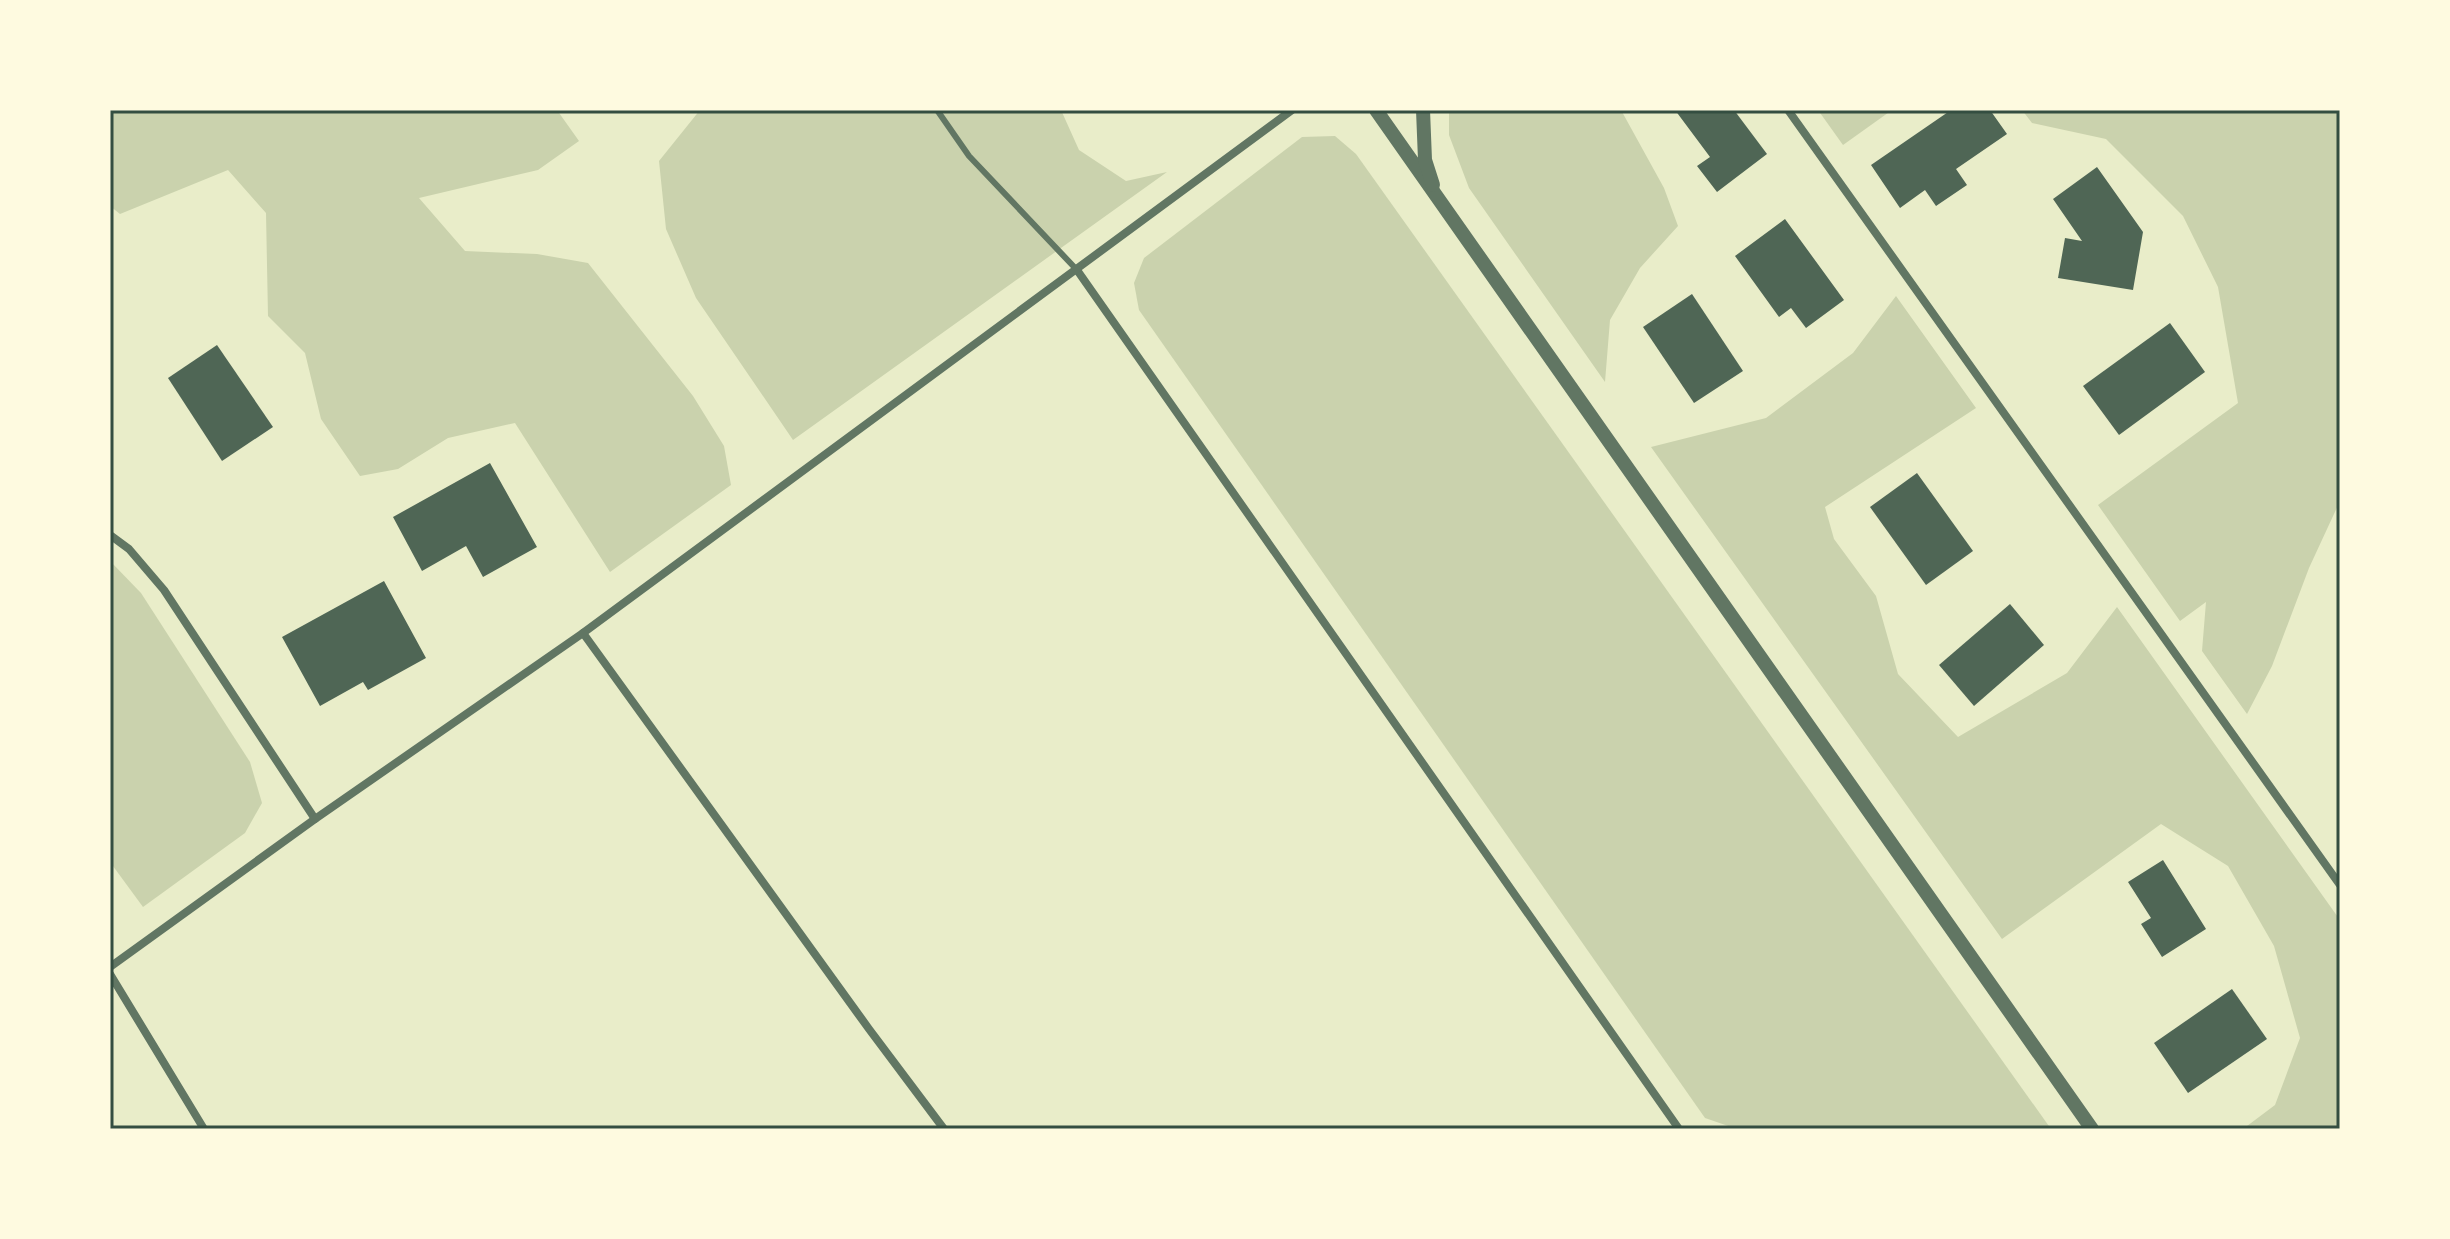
<svg xmlns="http://www.w3.org/2000/svg" width="2450" height="1239" font-family="Cabin,sans-serif">
  <rect width="100%" height="100%" fill="#e9edc9"/>
  <g fill="#cad2ad">
    <path d="M110,110H557L579,141L538,170L419,198L465,251L537,254L588,263L693,396L724,446L731,485L610,572L515,423L448,438L398,469L360,476L321,419L305,353L268,316L266,213L228,170L120,214L110,206Z"/>
    <path d="M700,110H1061L1079,150L1126,181L1167,172L793,440L696,298L666,229L659,161Z"/>
    <path d="M1449,110H1621L1664,188L1678,226L1640,268L1610,320L1605,382L1469,188L1449,135Z"/>
    <path d="M1818,110H1892L1843,145Z"/>
    <path d="M2022,110H2340V501L2309,568L2272,666L2247,714L2202,651L2206,602L2180,621L2098,505L2238,403L2218,287L2183,216L2106,139L2032,123Z"/>
    <path d="M1335,136L1356,154L2051,1129H1737L1705,1118L1139,310L1134,283L1144,258L1302,137Z"/>
    <path d="M1896,296L1976,408L1825,507L1834,539L1876,596L1898,674L1958,737L2067,673L2117,607L2340,920V1129H2243L2275,1105L2300,1038L2274,946L2228,866L2161,824L2002,939L1651,447L1766,418L1853,353Z"/>
    <path d="M110,561L141,593L250,762L262,803L245,833L143,907L110,862Z"/>
  </g>
  <g fill="#4f6655">
    <path d="M1675,110H1734L1767,154L1717,192L1697,166L1710,157Z"/>
    <path d="M1951,110H1990L2007,134L1956,169L1967,185L1936,206L1925,190L1900,208L1871,165Z"/>
    <path d="M2097,167L2143,232L2133,290L2058,278L2065,238L2082,241L2053,199Z"/>
    <path d="M1785,219L1844,300L1806,328L1791,308L1779,317L1735,256Z"/>
    <path d="M1692,294L1743,371L1694,403L1643,327Z"/>
    <path d="M2170,323L2205,372L2119,435L2083,386Z"/>
    <path d="M217,345L273,427L222,461L168,378Z"/>
    <path d="M490,463L537,547L483,577L466,546L422,571L393,517Z"/>
    <path d="M1917,473L1973,551L1926,585L1870,507Z"/>
    <path d="M384,581L426,658L368,690L363,682L320,706L282,637Z"/>
    <path d="M2010,604L2044,645L1974,706L1939,665Z"/>
    <path d="M2163,860L2206,929L2162,957L2141,924L2151,918L2128,882Z"/>
    <path d="M2232,989L2267,1039L2188,1093L2154,1043Z"/>
  </g>
  <g fill="none" stroke-linecap="round" stroke-linejoin="round">
    <path stroke="#617663" stroke-width="6" d="M937,110L969,156L1077,270"/>
    <g stroke="#617663" stroke-width="8">
      <path d="M1788,110L2340,885"/>
      <path d="M1077,270L1679,1129"/>
      <path d="M110,535L129,549L164,590L315,819"/>
      <path d="M583,633L869,1029L944,1129"/>
      <path d="M110,967L315,819L583,633L1292,110"/>
      <path d="M110,974L204,1129"/>
    </g>
    <g stroke="#617663" stroke-width="14">
      <path d="M1376,110L2092,1129"/>
      <path d="M1423,110L1425,160L1433,185"/>
    </g>
  </g>
  <rect width="2450" height="1239" fill="none" stroke="#fefae0" stroke-width="224"/>
  <rect x="112" y="112" width="2226" height="1015" fill="none" stroke="#344e41" stroke-width="3"/>
</svg>
